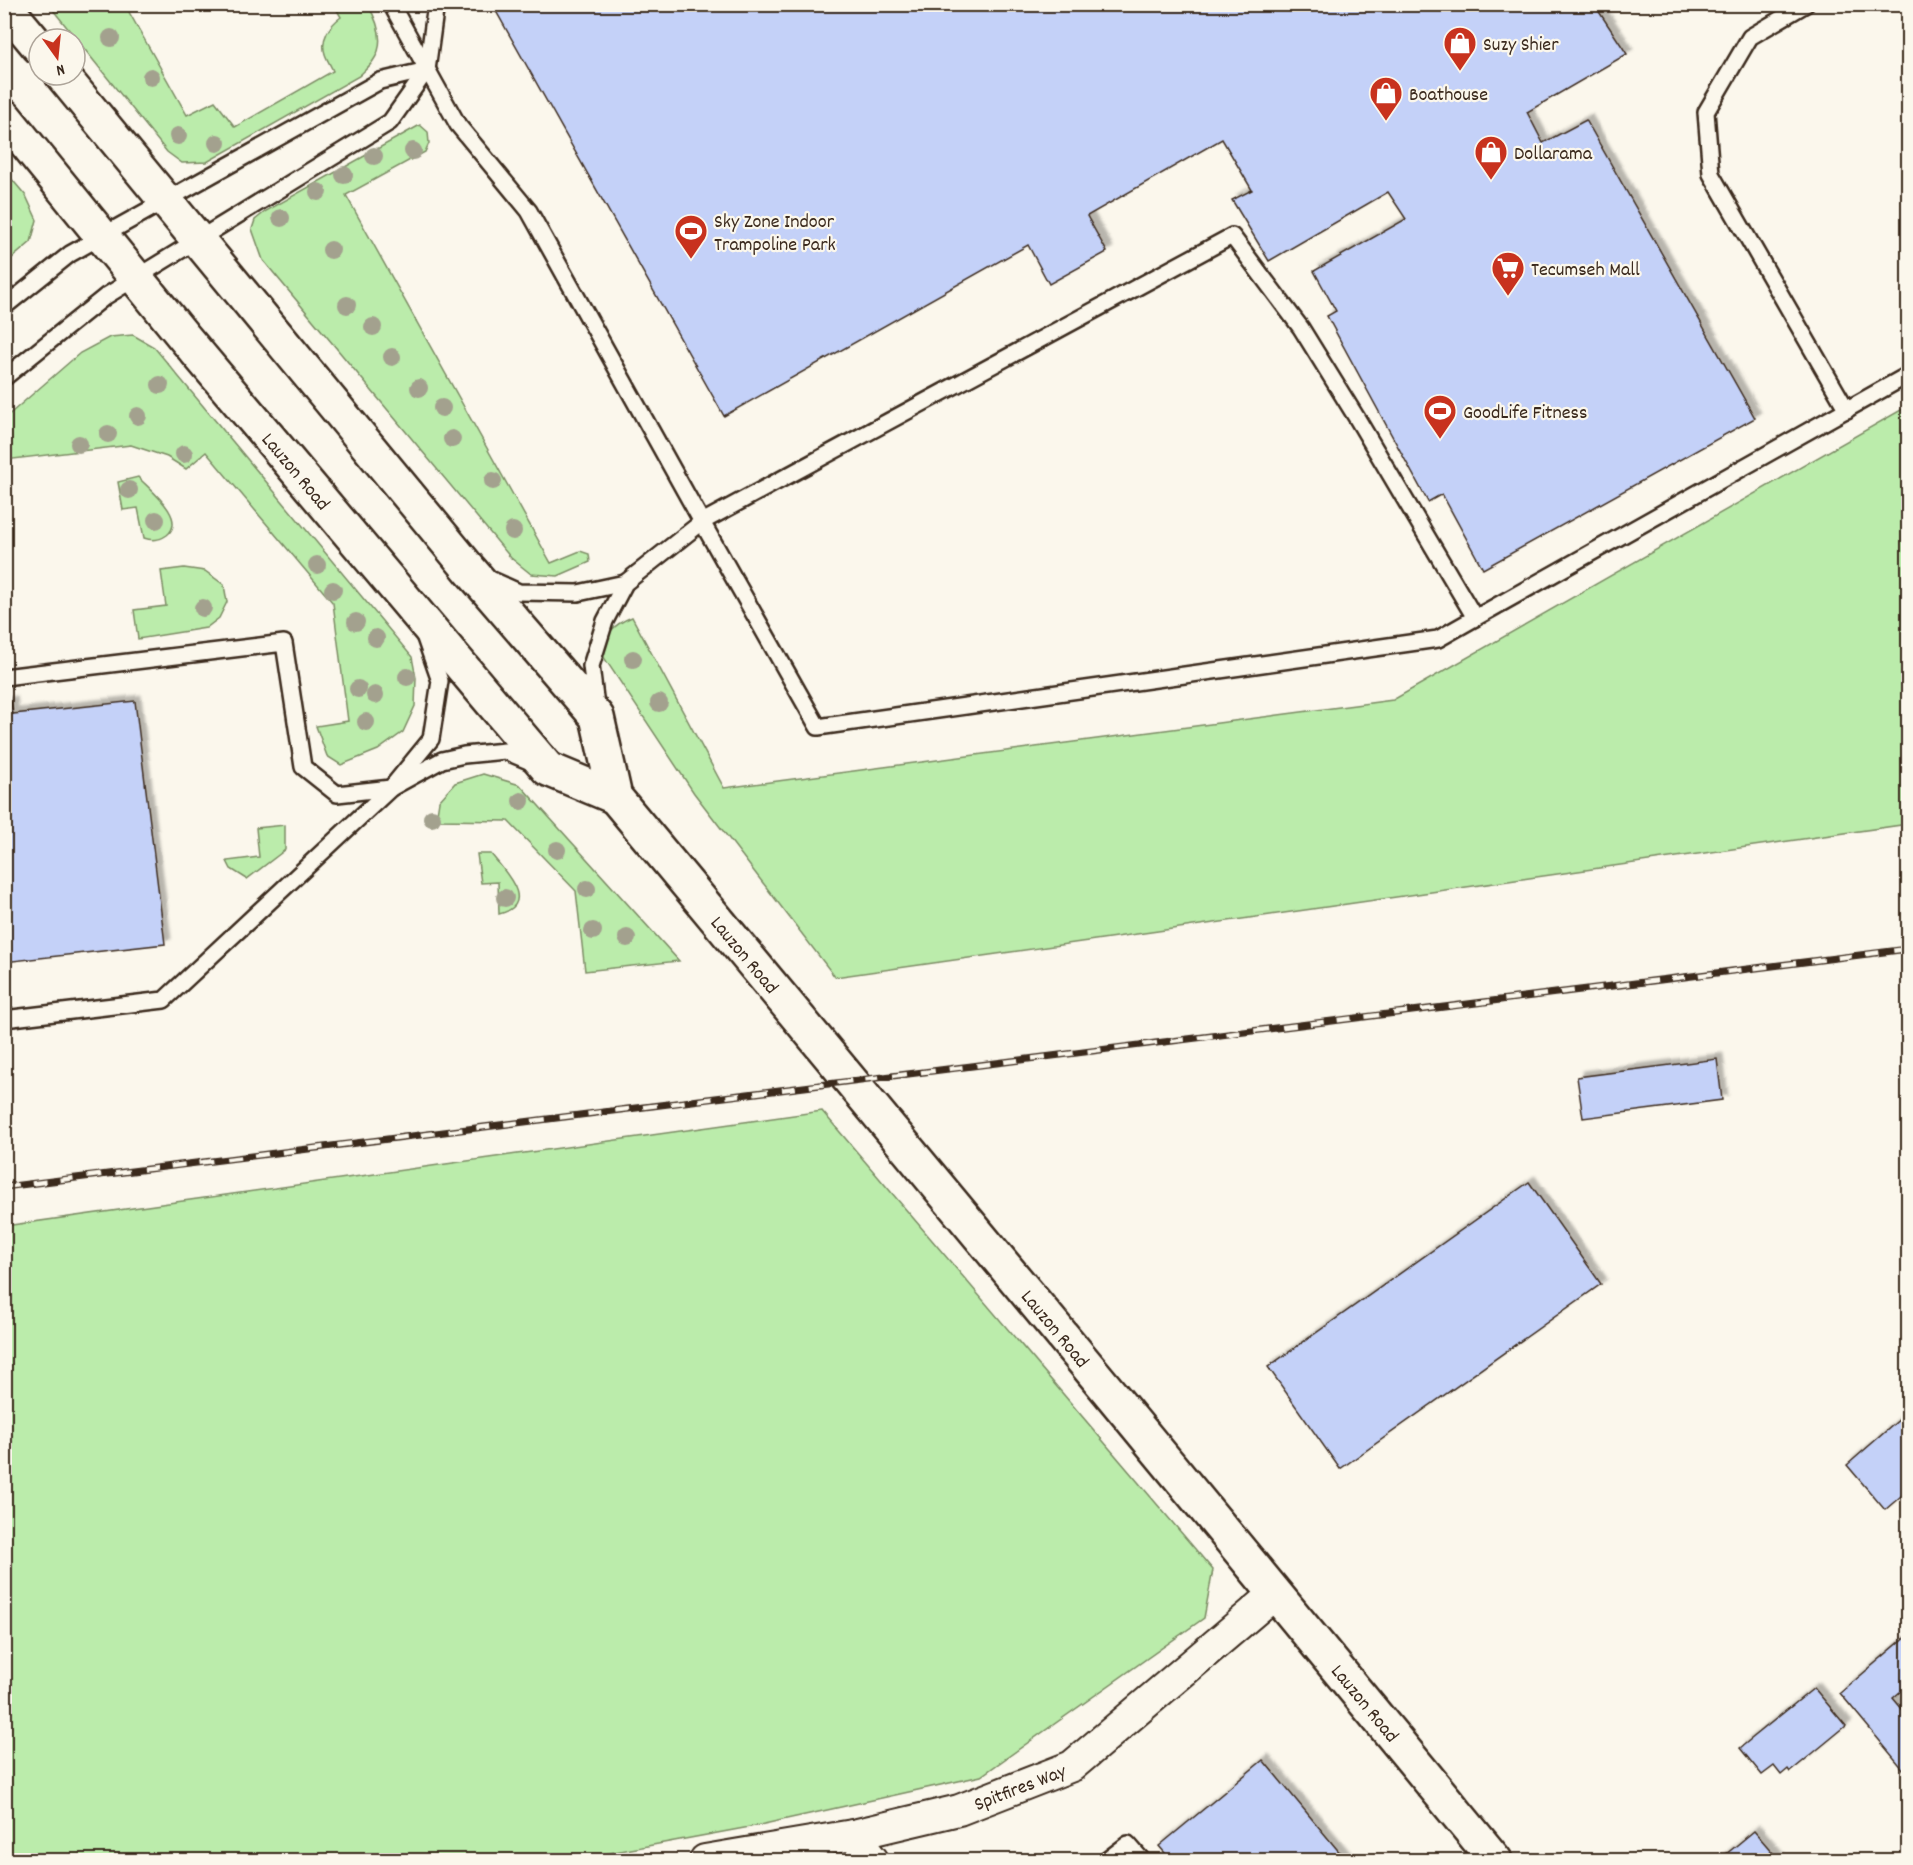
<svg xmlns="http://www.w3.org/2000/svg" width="1913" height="1865" font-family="Dekko,sans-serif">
  <defs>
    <filter id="shadow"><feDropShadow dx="5.5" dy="-5.5" stdDeviation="1.5" flood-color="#0004"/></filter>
  </defs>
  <rect width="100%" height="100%" fill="#fbf7ec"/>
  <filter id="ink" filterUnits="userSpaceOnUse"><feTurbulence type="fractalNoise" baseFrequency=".0167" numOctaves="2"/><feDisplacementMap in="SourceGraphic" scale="12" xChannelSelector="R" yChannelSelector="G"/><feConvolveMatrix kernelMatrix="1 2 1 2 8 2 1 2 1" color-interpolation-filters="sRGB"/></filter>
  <g filter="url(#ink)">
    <g fill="#bbecab" stroke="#7b8b64" stroke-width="1.5">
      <path d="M49,5H125L187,115L215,101L235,127L333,71C331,66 327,60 325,54C320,39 330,25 341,17L334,5H368C378,22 386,43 373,61C370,66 364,71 359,76L207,162L182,163L167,152Z"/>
      <path d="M420,125L428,132L429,143L425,152L346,195L551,563L580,551L589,554L590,562L558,576L531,574L511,558L263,260L252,229L255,220L266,211Z"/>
      <path d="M4,170L26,196L37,220L31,242L5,264Z"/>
      <path d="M133,335L154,347L412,657L416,678L415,706L403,732L378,750L341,765L327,756L316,726L348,721L333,603L206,452L186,469L167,457L131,445L5,460V418L80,353L110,337Z"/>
      <path d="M1908,406V824L835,977L694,793L601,653C607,633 612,625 632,617L724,788L1393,700Z"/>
      <path d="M138,477C149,489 188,518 167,535C160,540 152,541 144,538L138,508L123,510L118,482Z"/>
      <path d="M184,568L205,571L224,585L227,602L219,618L206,628L138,639L134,610L166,606L161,571Z"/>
      <path d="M483,774L520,785L679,961L585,971L576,891L508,821L436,820L439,801L455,783Z"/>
      <path d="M285,825V850L247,879L231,869L227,861L259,857L256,828Z"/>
      <path d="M477,854H491C505,872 538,904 499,914L498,882L481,883Z"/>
      <path d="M822,1111L1213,1570L1204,1618L981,1776L755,1826L572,1860H5V1226Z"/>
    </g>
    <g fill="#c4d1f8" stroke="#3b2a1e" stroke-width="1.5" filter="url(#shadow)">
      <path d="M492,4H1594L1627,54L1527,112L1543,143L1586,120L1755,418L1483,569L1442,494L1428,502L1327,316L1336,311L1314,271L1406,219L1388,192L1269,261L1232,200L1252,190L1222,139L1087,216L1107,252L1049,284L1028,245L724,416Z"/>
      <path d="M135,701L165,944L4,962V715Z"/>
      <path d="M11,702L13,714L4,715V703Z"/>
      <path d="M1717,1059L1722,1100L1583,1118L1577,1077Z"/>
      <path d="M1529,1182L1601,1284L1340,1469L1268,1367Z"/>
      <path d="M1908,1412V1490L1885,1510L1847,1465Z"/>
      <path d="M1908,1635V1685L1893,1698L1908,1716V1775L1840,1693Z"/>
      <path d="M1814,1688L1846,1726L1790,1772L1788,1769L1781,1775L1774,1766L1762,1775L1740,1748Z"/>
      <path d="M1263,1760L1346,1860H1171L1159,1846Z"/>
      <path d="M1754,1831L1779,1860H1719Z"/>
    </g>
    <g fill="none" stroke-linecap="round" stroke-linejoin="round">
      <g stroke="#3b2a1e" stroke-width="20">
        <g id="lane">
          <path d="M391,4L458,125L529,211L702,522L1232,236L1301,328L1358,420L1475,618L1908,375"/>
          <path d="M1806,4L1750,37L1706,112L1711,174L1847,410"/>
          <path d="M4,307L70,254L102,236L380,81L427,70"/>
          <path d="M4,378L106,296L390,122L427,70L436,4"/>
          <path d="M488,578L519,592L578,593L625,583"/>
          <path d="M4,677L284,643L303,767L337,794L391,788L442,760L464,755L505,751L531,762"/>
          <path d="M596,706L591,666L605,621L625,583L702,522L818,727L1438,639L1475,618"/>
          <path d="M4,1019L164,1000L391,788L431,739L440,681L425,638"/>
          <path d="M1107,1860L1128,1844L1142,1860"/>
        </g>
      </g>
      <g stroke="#3b2a1e" stroke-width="34">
        <g id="street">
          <path d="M853,1835L873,1860"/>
          <path id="s1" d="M705,1860L853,1835L959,1810L1072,1766L1276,1593"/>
        </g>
      </g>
      <g stroke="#3b2a1e" stroke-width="38">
        <g id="secondary">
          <path d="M4,5L39,47"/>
          <path id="s2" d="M62,75L470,570L597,717L615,797C908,1151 1204,1504 1495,1860"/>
          <path id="s3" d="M4,116L184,337L548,769L615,797"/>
        </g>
      </g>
      <use href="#lane" stroke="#fbf7ec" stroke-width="15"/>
      <use href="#street" stroke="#fbf7ec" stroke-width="30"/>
      <use href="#secondary" stroke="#fbf7ec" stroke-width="33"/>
      <g stroke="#3b2a1e" stroke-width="7">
        <path id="rail" d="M4,1187L1908,949"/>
      </g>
      <use href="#rail" stroke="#fbf7ec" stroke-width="4.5" stroke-dasharray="14" stroke-linecap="butt"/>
    </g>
    <g fill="#a3a18e">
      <circle cx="111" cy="38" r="9"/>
      <circle cx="151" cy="77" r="9"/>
      <circle cx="178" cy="136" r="9"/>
      <circle cx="217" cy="143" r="9"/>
      <circle cx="413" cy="151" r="9"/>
      <circle cx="374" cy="156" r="9"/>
      <circle cx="344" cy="175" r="9"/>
      <circle cx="318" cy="192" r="9"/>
      <circle cx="281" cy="218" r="9"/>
      <circle cx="331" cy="250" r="9"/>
      <circle cx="347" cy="305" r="9"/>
      <circle cx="373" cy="327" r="9"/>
      <circle cx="392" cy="357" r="9"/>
      <circle cx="160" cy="385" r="9"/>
      <circle cx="419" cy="388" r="9"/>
      <circle cx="442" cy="408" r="9"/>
      <circle cx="138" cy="416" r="9"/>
      <circle cx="108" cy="434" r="9"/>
      <circle cx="452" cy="439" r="9"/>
      <circle cx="79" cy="444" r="9"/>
      <circle cx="184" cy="454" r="9"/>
      <circle cx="493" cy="481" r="9"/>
      <circle cx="129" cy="490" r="9"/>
      <circle cx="156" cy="520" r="9"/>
      <circle cx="513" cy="531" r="9"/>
      <circle cx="317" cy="565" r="9"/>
      <circle cx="333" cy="590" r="9"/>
      <circle cx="203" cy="608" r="9"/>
      <circle cx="356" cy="622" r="9"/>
      <circle cx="376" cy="638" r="9"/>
      <circle cx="633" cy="659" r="9"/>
      <circle cx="407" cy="677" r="9"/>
      <circle cx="358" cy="689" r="9"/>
      <circle cx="375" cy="695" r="9"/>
      <circle cx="659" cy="703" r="9"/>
      <circle cx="366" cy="722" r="9"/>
      <circle cx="521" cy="801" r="9"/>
      <circle cx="432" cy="818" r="9"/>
      <circle cx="557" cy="850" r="9"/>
      <circle cx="587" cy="889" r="9"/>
      <circle cx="505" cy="898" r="9"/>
      <circle cx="593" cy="931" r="9"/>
      <circle cx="627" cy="938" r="9"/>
    </g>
  </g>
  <defs>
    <g id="shop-pin" transform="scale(1.725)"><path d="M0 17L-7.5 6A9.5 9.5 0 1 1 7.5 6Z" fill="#c8321e" stroke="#fbf7ec"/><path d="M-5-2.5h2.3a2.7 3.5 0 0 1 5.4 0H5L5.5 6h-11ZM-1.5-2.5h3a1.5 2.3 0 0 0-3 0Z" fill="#fff"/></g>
    <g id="stadium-pin" transform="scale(1.725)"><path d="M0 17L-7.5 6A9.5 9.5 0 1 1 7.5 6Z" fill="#c8321e" stroke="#fbf7ec"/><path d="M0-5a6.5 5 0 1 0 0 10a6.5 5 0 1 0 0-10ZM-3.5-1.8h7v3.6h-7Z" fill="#fff"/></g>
    <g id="supermarket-pin" transform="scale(1.725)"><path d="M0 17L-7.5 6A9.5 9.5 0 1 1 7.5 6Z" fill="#c8321e" stroke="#fbf7ec"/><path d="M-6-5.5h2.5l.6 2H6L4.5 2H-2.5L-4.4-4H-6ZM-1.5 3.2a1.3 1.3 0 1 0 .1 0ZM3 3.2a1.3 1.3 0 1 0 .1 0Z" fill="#fff"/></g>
  </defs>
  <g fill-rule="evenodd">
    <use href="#shop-pin" x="1460" y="43"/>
    <use href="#shop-pin" x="1386" y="93"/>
    <use href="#shop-pin" x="1491" y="152"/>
    <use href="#stadium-pin" x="691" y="231"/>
    <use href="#supermarket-pin" x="1508" y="268"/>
    <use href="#stadium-pin" x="1440" y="411"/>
  </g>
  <g text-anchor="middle" stroke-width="4.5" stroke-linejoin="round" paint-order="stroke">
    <g font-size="20" fill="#3b2a1e" stroke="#fbf7ec" text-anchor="start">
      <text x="1483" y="50">Suzy Shier</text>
      <text x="1409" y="100">Boathouse</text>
      <text x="1514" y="159">Dollarama</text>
      <text x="714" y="227">Sky Zone Indoor<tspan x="714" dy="23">Trampoline Park</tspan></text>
      <text x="1531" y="275">Tecumseh Mall</text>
      <text x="1463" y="418">GoodLife Fitness</text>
    </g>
    <g font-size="20" fill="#3b2a1e" stroke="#fbf7ec">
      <text dy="7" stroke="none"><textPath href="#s3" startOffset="460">Lauzon Road</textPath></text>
      <text dy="7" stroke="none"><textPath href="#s2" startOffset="1122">Lauzon Road</textPath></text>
      <text dy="7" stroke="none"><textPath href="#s2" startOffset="1608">Lauzon Road</textPath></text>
      <text dy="7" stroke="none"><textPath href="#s2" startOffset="2094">Lauzon Road</textPath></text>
      <text dy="7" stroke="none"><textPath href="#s1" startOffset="324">Spitfires Way</textPath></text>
    </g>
  </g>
  <rect width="1913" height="1865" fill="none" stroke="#fbf7ec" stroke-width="24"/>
  <rect x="12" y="12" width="1889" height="1841" fill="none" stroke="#3b2a1e" stroke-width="2" filter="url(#ink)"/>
  <g transform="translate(57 57) rotate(165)"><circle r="28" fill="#fbf7ec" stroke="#aea59a" stroke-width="1.5"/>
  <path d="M0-4.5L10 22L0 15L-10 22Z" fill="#c8321e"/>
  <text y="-9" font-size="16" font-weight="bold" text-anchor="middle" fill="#3b2a1e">N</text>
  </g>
</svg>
